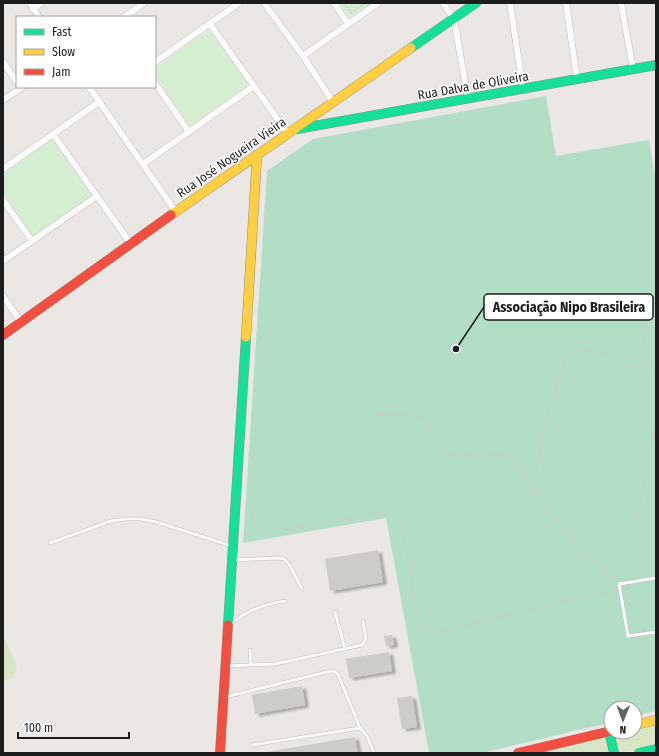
<svg xmlns="http://www.w3.org/2000/svg" width="659" height="756" font-family="'Fira Sans Condensed',sans-serif">
  <defs>
    <filter id="shadow"><feDropShadow dx="4" dy="2.5" stdDeviation="1" flood-color="#0004"/></filter>
  </defs>
  <rect width="100%" height="100%" fill="#eae7e4"/>
  <g fill="#dae5c5">
    <path d="M3,634L17,667L14,677L3,681Z"/>
    <path d="M656,724V745L621,753H535L625,732H635V729Z"/>
  </g>
  <g fill="#d5eed1">
    <path d="M340,3H371L350,18Z"/>
    <path d="M209,30L248,85L190,125L155,75V68Z"/>
    <path d="M52,139L91,195L33,236L3,192V174Z"/>
  </g>
  <path fill="#b3dec6" d="M546,96L556,156L649,140L656,181V711L635,716V708H611V722L608,723L482,753H429L386,518L243,543L267,171L313,139Z"/>
  <g fill="#ceccc9" filter="url(#shadow)">
    <path d="M378,550L383,582L330,591L325,559Z"/>
    <path d="M392,635L394,645L386,646L384,636Z"/>
    <path d="M389,652L392,671L349,678L346,659Z"/>
    <path d="M302,686L305,705L255,714L252,695Z"/>
    <path d="M412,696L417,727L402,729L397,698Z"/>
    <path d="M355,737L358,753H266V752Z"/>
  </g>
  <g fill="none" stroke-linecap="round" stroke-linejoin="round">
    <g stroke="#c0bebd" stroke-width="4">
      <g id="lane">
        <path d="M50,543L111,521L125,519H141L156,522L232,546"/>
        <path d="M234,560L278,558L284,559L289,564L302,589"/>
        <path d="M656,578L619,584L628,636L656,632"/>
        <path d="M335,612L345,649"/>
        <path d="M230,625C246,610 265,604 285,601"/>
        <path d="M250,650L251,664"/>
        <path d="M227,666L275,664L362,645L366,639L363,621"/>
        <path d="M225,697L331,671L335,672L338,674L360,728L367,736L374,753"/>
        <path d="M252,745L360,728"/>
      </g>
    </g>
    <g stroke="#c0bebd" stroke-width="7">
      <g id="street">
        <path d="M30,3L39,17"/>
        <path d="M264,3L303,56L333,102"/>
        <path d="M334,3L348,24"/>
        <path d="M443,3L454,19L468,99"/>
        <path d="M510,3L523,89"/>
        <path d="M566,3L577,79"/>
        <path d="M621,3L633,69"/>
        <path d="M33,9L41,3"/>
        <path d="M124,17L144,3"/>
        <path d="M210,24L288,134"/>
        <path d="M303,56L378,3"/>
        <path d="M3,62L17,82"/>
        <path d="M155,62L239,3"/>
        <path d="M155,83L189,132"/>
        <path d="M89,87L176,212"/>
        <path d="M3,100L23,87"/>
        <path d="M53,134L131,244"/>
        <path d="M143,164L254,86"/>
        <path d="M3,169L99,102"/>
        <path d="M3,200L32,241"/>
        <path d="M3,261L97,196"/>
        <path d="M3,296L21,322"/>
      </g>
    </g>
    <g stroke="#93917e" stroke-width="10">
      <g id="fast">
        <path d="M411,48L476,3"/>
        <path d="M297,129L656,65"/>
        <path d="M228,625L246,337"/>
        <path d="M609,731L614,753"/>
        <path d="M639,753L656,749"/>
      </g>
    </g>
    <g stroke="#93917e" stroke-width="10">
      <g id="slow">
        <path d="M171,215L411,48"/>
        <path d="M246,337L257,155"/>
        <path d="M635,725L656,720"/>
      </g>
    </g>
    <g stroke="#93917e" stroke-width="10">
      <g id="jam">
        <path d="M3,335L171,215"/>
        <path d="M220,753L228,625"/>
        <path d="M518,753L611,731"/>
      </g>
    </g>
    <g stroke="#d4c6c6" stroke-width="1.5" stroke-dasharray="2 2" stroke-linecap="butt">
      <path d="M344,3L351,13L364,4"/>
      <path d="M634,356L653,364L656,371"/>
      <path d="M377,415H406L422,417L430,427L443,452L457,456L478,454L503,455L515,460L538,496L554,518L590,557L616,580"/>
      <path d="M538,495L537,465L546,423L566,355L584,350L623,356H634L641,349L656,311"/>
      <path d="M252,512C252,524 254,528 265,533L386,512L393,513L401,523L418,616L421,624L430,630L442,631L490,620L557,603L613,591L615,589"/>
      <path d="M638,520L650,448L656,427"/>
    </g>
    <use href="#lane" stroke="#fcfbfb" stroke-width="3"/>
    <use href="#street" stroke="#fcfbfb" stroke-width="6"/>
    <use href="#fast" stroke="#16e098" stroke-width="9"/>
    <use href="#slow" stroke="#ffcf43" stroke-width="9"/>
    <use href="#jam" stroke="#f24e42" stroke-width="9"/>
  </g>
  <g text-anchor="middle" stroke-width="3" stroke-linejoin="round" paint-order="stroke">
    <g font-size="13" fill="#1c1c1c" stroke="#fff">
      <text transform="translate(473 85) rotate(-10)" y="5">Rua Dalva de Oliveira</text>
      <text transform="translate(231 157) rotate(-35)" y="5">Rua José Nogueira Vieira</text>
    </g>
  </g>
  <path fill="none" stroke="#1c1c1c" stroke-width="1.5" d="M456 349L484 307"/>
  <circle fill="#1c1c1c" stroke="#fff" stroke-width="1.5" cx="456" cy="349" r="4"/>
  <rect fill="#fff" stroke="#1c1c1c" stroke-width="1.5" x="484" y="294" width="169" height="26" rx="4"/>
  <g font-size="14" text-anchor="middle" font-weight="bold" fill="#1c1c1c">
    <text x="569" y="312">Associação Nipo Brasileira</text>
  </g>
  <rect width="659" height="756" fill="none" stroke="#1c1c1c" stroke-width="8"/>
  <rect x="16" y="16" width="140" height="72" fill="#ffffff" stroke="#a4a4a4"/>
  <rect x="24" y="29" width="20" height="6" fill="#16e098" stroke="#a4a4a4"/>
  <text x="52" y="36" font-size="12" fill="#1c1c1c">Fast</text>
  <rect x="24" y="49" width="20" height="6" fill="#ffcf43" stroke="#a4a4a4"/>
  <text x="52" y="56" font-size="12" fill="#1c1c1c">Slow</text>
  <rect x="24" y="69" width="20" height="6" fill="#f24e42" stroke="#a4a4a4"/>
  <text x="52" y="76" font-size="12" fill="#1c1c1c">Jam</text>
  <g transform="translate(623 720) rotate(181)"><circle r="19" fill="#ffffff" stroke="#a4a4a4"/>
  <path d="M0-3L7 15L0 10L-7 15Z" fill="#646362"/>
  <text y="-6" font-size="11" font-weight="bold" text-anchor="middle" fill="#1c1c1c">N</text>
  </g>
  <path d="M18 732v6h111v-6" fill="none" stroke="#1c1c1c" stroke-width="2"/>
  <text x="24" y="732" font-size="12" fill="#1c1c1c" stroke="#ffffff" stroke-width="3" paint-order="stroke">100 m</text>
</svg>
